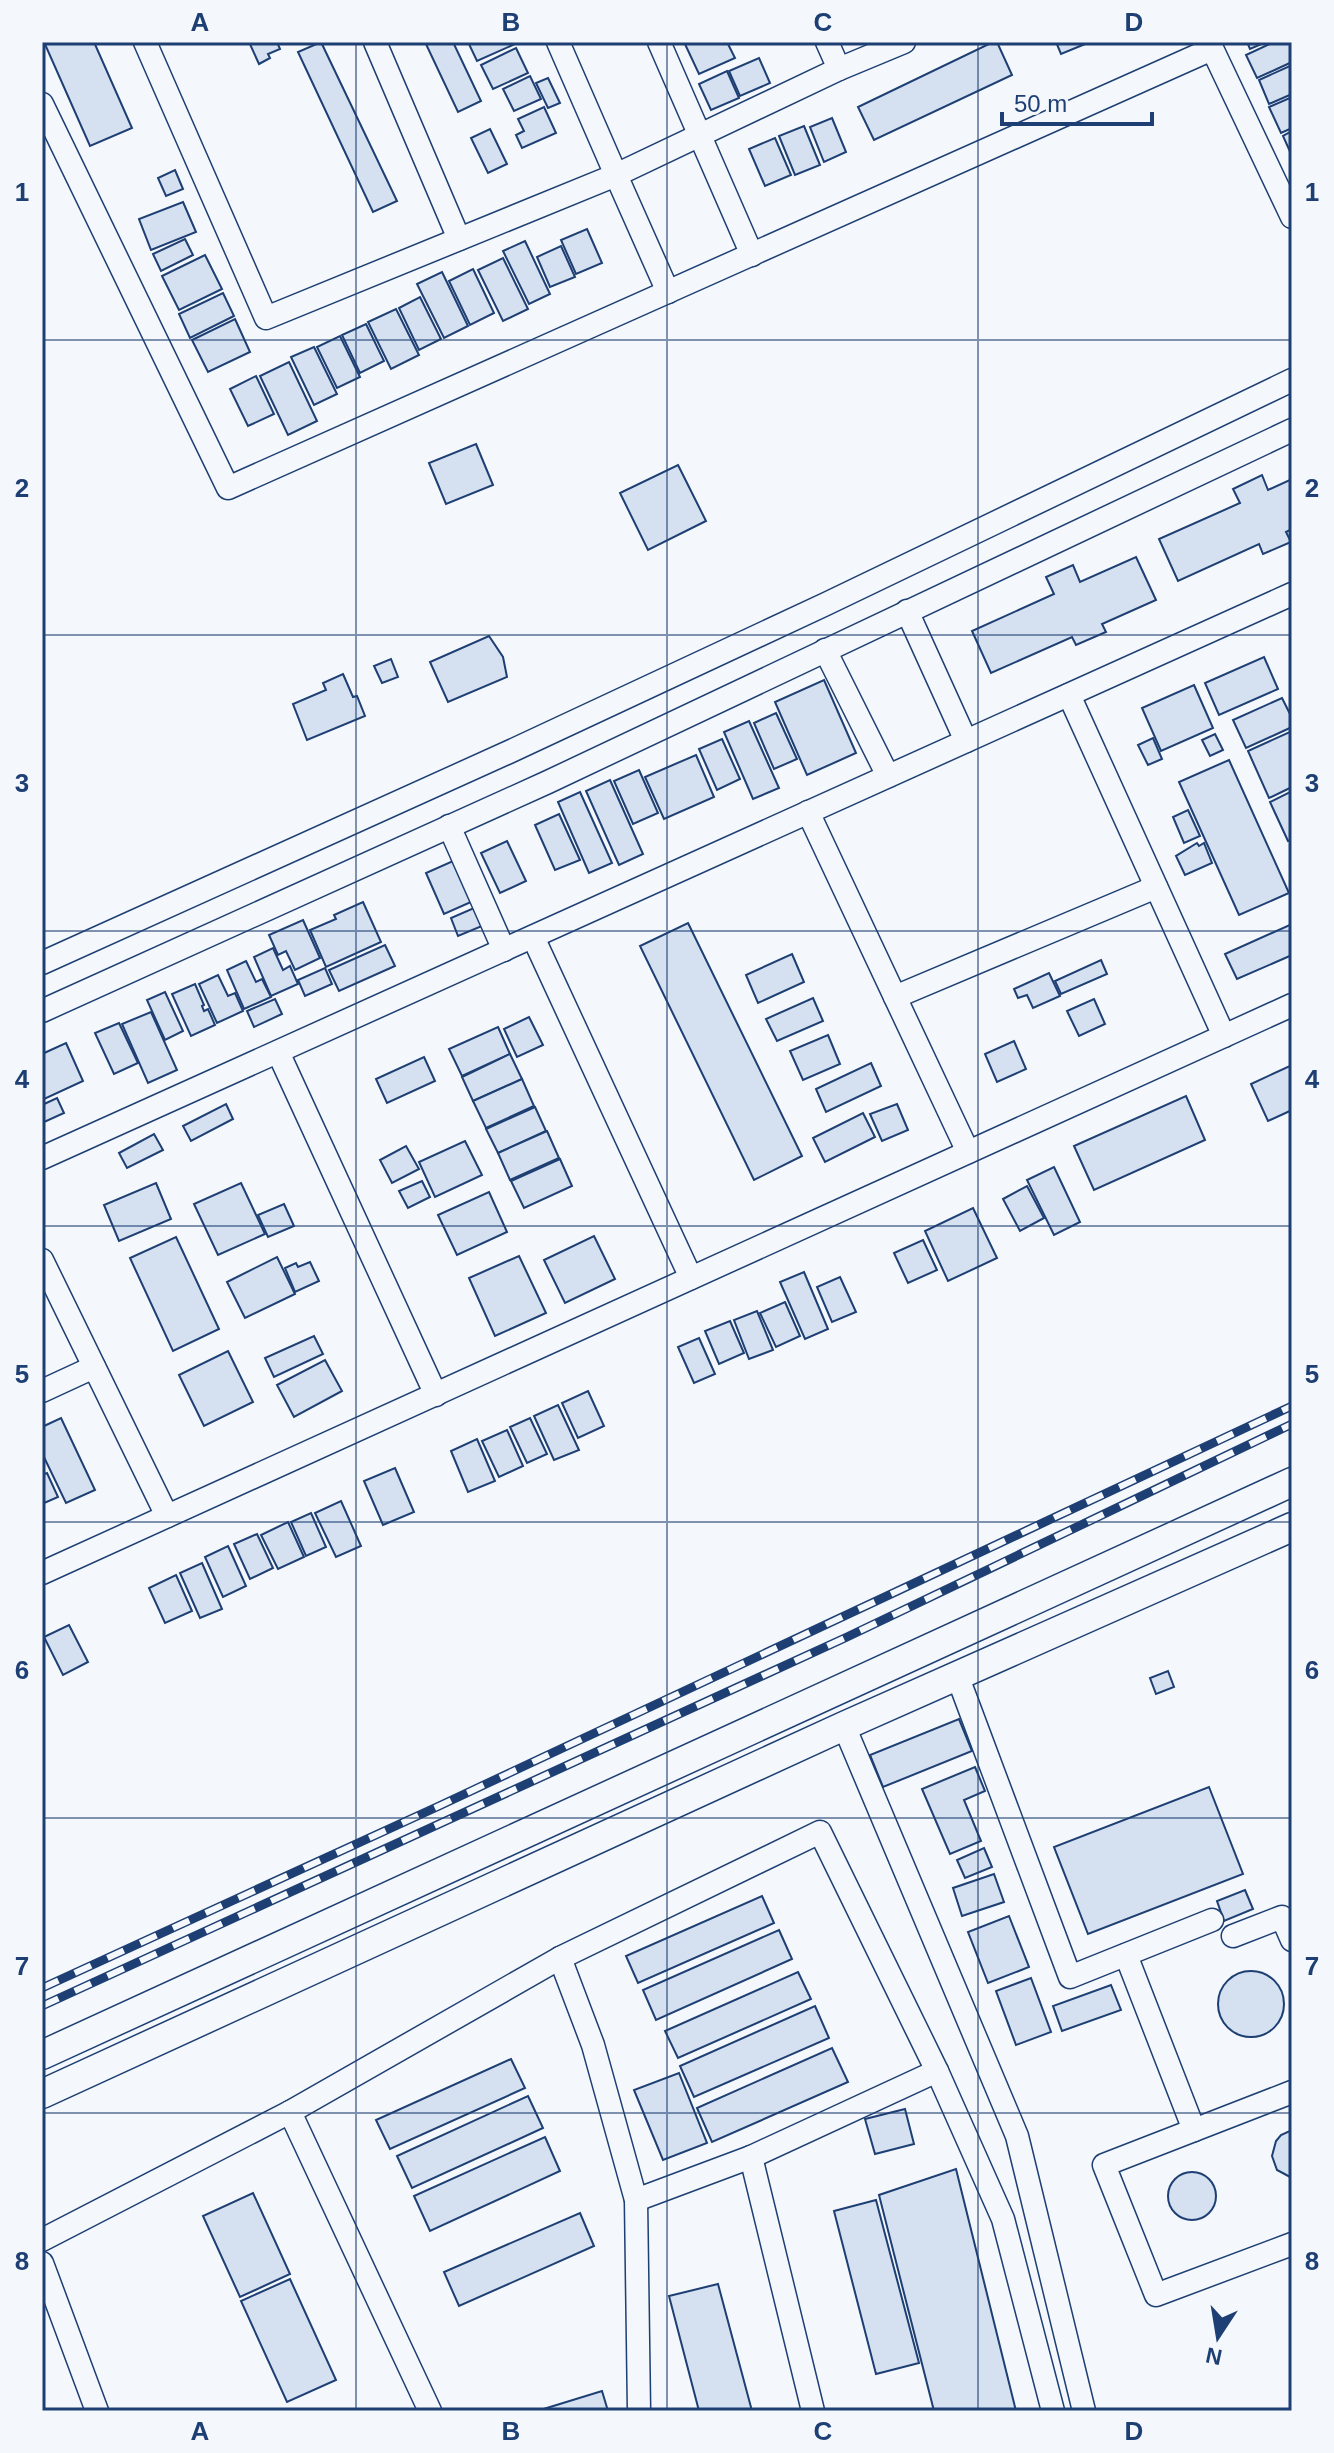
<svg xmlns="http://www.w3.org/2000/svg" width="1334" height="2453" font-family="Helvetica,sans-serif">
  <rect width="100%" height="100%" fill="#f4f7fb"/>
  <g fill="#d5e0f0" stroke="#1d3f73" stroke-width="2">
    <path d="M44,42H94L132,128L90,146Z"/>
    <path d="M249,42H277L280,49L268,54L270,58L259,64Z"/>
    <path d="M321,42L397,201L373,212L298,52Z"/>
    <path d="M425,42H453L481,101L458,112Z"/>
    <path d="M468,42H514L515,44L477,61Z"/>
    <path d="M684,42H727L735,58L699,74Z"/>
    <path d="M993,42H997L1012,75L874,140L858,107Z"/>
    <path d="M1056,42H1090L1061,54Z"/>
    <path d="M1247,42H1266L1250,49Z"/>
    <path d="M1274,42H1292V62L1257,78L1246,55Z"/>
    <path d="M516,48L528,73L493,89L481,65Z"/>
    <path d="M759,58L770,83L740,96L729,71Z"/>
    <path d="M1292,65V94L1269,104L1259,80Z"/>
    <path d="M727,71L739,98L711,110L699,84Z"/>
    <path d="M530,76L541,99L514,111L503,89Z"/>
    <path d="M548,78L560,103L548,108L536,83Z"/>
    <path d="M1292,97V128L1281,133L1269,107Z"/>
    <path d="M544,107L556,133L522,148L516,135L524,131L518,119Z"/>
    <path d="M832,118L846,152L824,162L810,127Z"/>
    <path d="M804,126L820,165L795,175L779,136Z"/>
    <path d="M490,129L507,164L488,173L471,138Z"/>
    <path d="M1292,131V156L1283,136Z"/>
    <path d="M775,138L791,175L765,186L749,149Z"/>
    <path d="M175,170L183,189L166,196L158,178Z"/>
    <path d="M183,202L196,232L151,250L139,219Z"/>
    <path d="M587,229L602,263L576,274L561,240Z"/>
    <path d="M185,239L193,255L161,271L153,254Z"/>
    <path d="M525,241L550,294L529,304L503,251Z"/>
    <path d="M561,246L575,277L550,287L537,257Z"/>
    <path d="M205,255L222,289L179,310L162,276Z"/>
    <path d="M503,258L528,309L503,321L478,270Z"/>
    <path d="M473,269L494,313L470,325L449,281Z"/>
    <path d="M442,272L468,326L444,338L417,284Z"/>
    <path d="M223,293L234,316L190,338L179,314Z"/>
    <path d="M420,297L441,339L419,350L399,308Z"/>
    <path d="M396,309L419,355L391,369L368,322Z"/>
    <path d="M235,319L250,352L208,372L192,340Z"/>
    <path d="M366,324L384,361L360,373L342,335Z"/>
    <path d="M340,336L360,377L337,388L317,347Z"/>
    <path d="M314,347L337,394L314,405L291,357Z"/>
    <path d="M289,362L317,421L288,435L260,376Z"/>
    <path d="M256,376L274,414L248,426L230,389Z"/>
    <path d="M476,444L493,485L446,504L429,463Z"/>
    <path d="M678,465L706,521L648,550L620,493Z"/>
    <path d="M1262,475L1268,490L1292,479V529L1286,532L1291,542L1263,554L1259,544L1178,581L1159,539L1240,503L1233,489Z"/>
    <path d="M1136,557L1156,600L1102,624L1106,632L1076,645L1072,637L991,673L972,631L1054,594L1046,577L1073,565L1080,582Z"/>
    <path d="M489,636L503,657L507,677L448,702L430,662Z"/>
    <path d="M1264,657L1278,689L1219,715L1205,683Z"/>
    <path d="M391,659L398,677L382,683L374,666Z"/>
    <path d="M343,674L353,697L357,696L365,716L307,740L293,704L326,690L323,683Z"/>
    <path d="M824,680L856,753L807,775L775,702Z"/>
    <path d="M1194,685L1213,728L1161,751L1142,708Z"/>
    <path d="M1282,698L1292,718V727L1246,748L1233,720Z"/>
    <path d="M776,713L797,759L774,769L754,723Z"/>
    <path d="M749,721L779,788L753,799L724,732Z"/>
    <path d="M1292,731V787L1269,798L1248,751Z"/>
    <path d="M1215,734L1223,750L1210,756L1202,740Z"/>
    <path d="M1153,738L1162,759L1148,765L1138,745Z"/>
    <path d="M722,739L740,779L717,790L699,749Z"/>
    <path d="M696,755L714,797L664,819L645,777Z"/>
    <path d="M1229,760L1289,893L1239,915L1179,782Z"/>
    <path d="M639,770L658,813L633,824L614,781Z"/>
    <path d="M610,780L643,854L619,865L586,791Z"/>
    <path d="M1292,791V840L1288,841L1270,802Z"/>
    <path d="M580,792L612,863L589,873L558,802Z"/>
    <path d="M1188,810L1200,836L1184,843L1173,817Z"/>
    <path d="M559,814L580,860L555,870L535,825Z"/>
    <path d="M507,841L526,881L500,893L481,853Z"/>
    <path d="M1197,843L1199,846L1204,843L1212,863L1185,875L1176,856Z"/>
    <path d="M453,861L471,902L444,914L426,873Z"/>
    <path d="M363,902L381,942L326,967L310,930L336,919L334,915Z"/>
    <path d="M474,908L482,926L458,936L451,918Z"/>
    <path d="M303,920L320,958L295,970L286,951L278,955L269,935Z"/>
    <path d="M688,923L802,1156L754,1180L640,946Z"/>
    <path d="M1292,924V955L1237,979L1225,954Z"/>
    <path d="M385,945L395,966L339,991L329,970Z"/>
    <path d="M273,948L283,970L290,966L298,984L271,996L254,957Z"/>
    <path d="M792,954L804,982L758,1003L746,975Z"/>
    <path d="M1101,960L1107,974L1061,994L1055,981Z"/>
    <path d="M246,961L256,982L262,979L271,997L244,1009L227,970Z"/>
    <path d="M325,968L332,984L305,996L298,980Z"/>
    <path d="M1049,973L1060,996L1033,1008L1027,995L1018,998L1014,989Z"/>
    <path d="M218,975L228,996L235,993L243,1011L217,1023L199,984Z"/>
    <path d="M195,984L204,1005L202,1006L204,1011L208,1009L215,1025L191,1036L172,994Z"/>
    <path d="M165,992L183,1031L165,1040L147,1000Z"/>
    <path d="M813,998L823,1021L777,1041L766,1019Z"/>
    <path d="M275,999L282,1014L254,1027L247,1011Z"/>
    <path d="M1094,999L1105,1024L1079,1036L1067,1011Z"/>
    <path d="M151,1012L177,1070L148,1083L122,1024Z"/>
    <path d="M529,1017L543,1045L517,1057L504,1029Z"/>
    <path d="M119,1023L138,1063L114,1074L95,1033Z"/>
    <path d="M498,1027L510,1054L462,1076L449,1049Z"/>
    <path d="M828,1035L840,1064L803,1080L790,1051Z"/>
    <path d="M1014,1041L1026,1069L997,1082L985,1054Z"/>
    <path d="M66,1043L83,1081L42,1100V1054Z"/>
    <path d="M510,1054L522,1079L473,1101L462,1077Z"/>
    <path d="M424,1057L435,1081L387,1103L376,1079Z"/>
    <path d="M871,1063L881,1086L826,1112L816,1089Z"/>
    <path d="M1292,1065V1110L1268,1121L1251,1084Z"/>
    <path d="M522,1079L534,1106L486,1128L473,1101Z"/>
    <path d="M1186,1096L1205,1140L1094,1190L1074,1146Z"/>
    <path d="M57,1098L64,1113L42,1123V1105Z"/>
    <path d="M226,1104L233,1119L191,1141L183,1126Z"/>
    <path d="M897,1104L908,1130L882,1141L870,1114Z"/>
    <path d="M535,1107L546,1131L498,1153L486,1129Z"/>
    <path d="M863,1113L875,1137L825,1162L813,1138Z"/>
    <path d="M547,1131L559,1158L510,1180L498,1153Z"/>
    <path d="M154,1134L163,1150L127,1168L119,1153Z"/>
    <path d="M465,1141L482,1175L435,1197L419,1162Z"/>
    <path d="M406,1146L419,1169L392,1183L380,1160Z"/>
    <path d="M560,1159L572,1186L524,1208L511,1181Z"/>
    <path d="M1054,1167L1080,1222L1054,1235L1027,1180Z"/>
    <path d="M422,1181L430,1197L408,1208L399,1191Z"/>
    <path d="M156,1183L171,1219L119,1241L104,1205Z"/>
    <path d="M241,1183L265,1234L218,1255L194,1204Z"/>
    <path d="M1027,1186L1044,1218L1020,1231L1003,1199Z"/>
    <path d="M489,1192L507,1232L457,1255L438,1215Z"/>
    <path d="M284,1204L294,1226L268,1237L258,1215Z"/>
    <path d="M973,1208L997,1258L948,1281L925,1231Z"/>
    <path d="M594,1236L615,1279L565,1303L544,1260Z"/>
    <path d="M176,1237L219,1329L173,1351L130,1258Z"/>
    <path d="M923,1240L937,1270L908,1283L894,1253Z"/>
    <path d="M519,1256L546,1313L495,1336L469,1278Z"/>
    <path d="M277,1257L295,1294L245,1318L227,1282Z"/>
    <path d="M310,1262L319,1281L295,1292L285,1268L296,1263L298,1267Z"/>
    <path d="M804,1272L828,1329L805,1339L780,1282Z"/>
    <path d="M840,1277L856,1312L832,1322L817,1287Z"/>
    <path d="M785,1302L800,1336L776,1347L760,1313Z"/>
    <path d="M757,1311L773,1350L749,1359L734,1320Z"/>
    <path d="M730,1321L744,1353L719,1364L705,1331Z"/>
    <path d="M314,1336L323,1354L274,1377L265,1358Z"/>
    <path d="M699,1338L715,1374L694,1383L678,1347Z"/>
    <path d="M228,1351L253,1402L204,1426L179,1375Z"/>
    <path d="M325,1360L342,1391L294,1417L277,1385Z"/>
    <path d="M588,1391L604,1426L578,1438L562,1403Z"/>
    <path d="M558,1405L579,1450L554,1460L534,1416Z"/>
    <path d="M61,1418L95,1490L66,1503L42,1453V1427Z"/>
    <path d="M530,1418L547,1454L527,1463L510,1427Z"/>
    <path d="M507,1430L523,1466L499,1477L482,1441Z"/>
    <path d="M477,1439L495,1481L468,1492L451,1451Z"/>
    <path d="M395,1468L414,1512L383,1525L364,1481Z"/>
    <path d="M47,1473L58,1497L42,1504V1475Z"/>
    <path d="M341,1501L361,1546L336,1557L315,1513Z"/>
    <path d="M311,1513L326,1547L306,1556L291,1522Z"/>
    <path d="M288,1522L304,1557L278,1569L261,1535Z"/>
    <path d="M257,1534L273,1568L250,1579L234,1544Z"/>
    <path d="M228,1546L246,1586L223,1597L205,1557Z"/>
    <path d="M202,1563L222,1609L200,1618L180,1573Z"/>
    <path d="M176,1575L192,1611L165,1623L149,1588Z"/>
    <path d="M69,1625L88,1662L63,1675L44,1637Z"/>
    <path d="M1168,1671L1174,1687L1156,1694L1150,1678Z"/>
    <path d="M959,1719L972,1751L883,1787L870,1755Z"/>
    <path d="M975,1767L985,1791L964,1800L981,1841L950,1854L922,1789Z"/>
    <path d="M1209,1787L1243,1874L1088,1934L1054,1847Z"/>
    <path d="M984,1848L992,1867L965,1878L957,1860Z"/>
    <path d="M994,1874L1004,1902L962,1916L953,1888Z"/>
    <path d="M1245,1890L1253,1909L1224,1921L1217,1901Z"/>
    <path d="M762,1896L774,1923L638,1983L626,1956Z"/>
    <path d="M1009,1916L1029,1967L988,1983L968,1932Z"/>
    <path d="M779,1930L792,1959L656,2020L643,1990Z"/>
    <circle cx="1251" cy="2004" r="33"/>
    <path d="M798,1972L811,1999L678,2058L665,2031Z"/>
    <path d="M1031,1978L1051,2032L1016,2045L996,1991Z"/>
    <path d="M1111,1985L1121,2010L1062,2031L1053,2006Z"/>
    <path d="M815,2006L829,2038L694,2097L680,2066Z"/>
    <path d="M832,2048L848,2082L712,2142L697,2108Z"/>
    <path d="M511,2059L525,2088L390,2149L376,2120Z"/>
    <path d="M679,2073L707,2143L663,2160L634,2090Z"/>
    <path d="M528,2096L543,2128L412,2188L397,2156Z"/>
    <path d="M905,2109L914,2144L875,2154L865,2119Z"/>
    <path d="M1292,2130V2178L1277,2170L1272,2156L1276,2141L1281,2135Z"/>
    <path d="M545,2137L560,2171L430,2231L414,2196Z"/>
    <path d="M956,2169L1016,2411H934L879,2195Z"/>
    <circle cx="1192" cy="2196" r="24"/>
    <path d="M253,2193L290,2274L240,2297L203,2216Z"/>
    <path d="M876,2200L919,2363L876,2374L834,2211Z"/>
    <path d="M580,2213L594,2246L459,2306L444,2272Z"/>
    <path d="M290,2279L336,2380L287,2402L241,2301Z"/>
    <path d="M718,2284L752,2411H699L669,2296Z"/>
    <path d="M602,2391L608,2411H537Z"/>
  </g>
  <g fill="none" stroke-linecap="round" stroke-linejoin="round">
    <g stroke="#1d3f73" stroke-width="25">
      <g id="minor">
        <path d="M145,42L266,318L616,175L558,42"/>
        <path d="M375,42L459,239"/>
        <path d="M659,42L752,255"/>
        <path d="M1209,42L1292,217"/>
        <path d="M839,69L904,42"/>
        <path d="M42,104L228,488L1212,49"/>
        <path d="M668,292L616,175L839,69L827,42"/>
        <path d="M907,611L966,741"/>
        <path d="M825,650L888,776"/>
        <path d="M1069,695L1224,1036"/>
        <path d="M808,812L968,1152"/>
        <path d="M449,826L504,950"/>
        <path d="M533,937L691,1278"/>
        <path d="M42,963L509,752L826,604L1292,380"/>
        <path d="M895,997L1156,887"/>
        <path d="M42,1011L548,782L1292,430"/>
        <path d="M278,1052L436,1395"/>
        <path d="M42,1158L1292,594"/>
        <path d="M42,1260L167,1516"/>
        <path d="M42,1391L94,1367"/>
        <path d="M42,1573L1292,1005"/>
        <path d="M957,1675L1070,1977L1212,1920"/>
        <path d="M844,1726L1017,2136L1084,2411"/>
        <path d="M1233,1936L1282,1917L1292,1940"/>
        <path d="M1126,1955L1194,2130"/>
        <path d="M560,1958L593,2045L636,2200L639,2411"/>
        <path d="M1292,2092L1104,2165L1156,2295L1292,2244"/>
        <path d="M290,2112L430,2411"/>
        <path d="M751,2157L813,2411"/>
        <path d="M636,2200L751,2157L937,2071"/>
        <path d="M42,2240L290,2112L560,1958L820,1832L937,2071L1003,2219L1053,2411"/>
        <path d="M42,2263L97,2411"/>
      </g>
    </g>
    <g stroke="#1d3f73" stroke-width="31">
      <g id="major">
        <path d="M42,2055L1292,1482"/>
        <path d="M42,2094L844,1726L1292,1527"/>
      </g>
    </g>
    <use href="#minor" stroke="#f4f7fb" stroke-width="22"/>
    <use href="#major" stroke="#f4f7fb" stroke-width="28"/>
    <g stroke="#1d3f73" stroke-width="9">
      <g id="rail">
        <path d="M42,1988L439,1806L1292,1406"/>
        <path d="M42,2006L847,1637L1292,1424"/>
      </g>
    </g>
    <use href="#rail" stroke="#f4f7fb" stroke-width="6" stroke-dasharray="18" stroke-linecap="butt"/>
  </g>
  <path fill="none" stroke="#1d3f73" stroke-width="2" stroke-opacity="0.55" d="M356,42V2411M667,42V2411M978,42V2411M42,340H1292M42,635H1292M42,931H1292M42,1226H1292M42,1522H1292M42,1818H1292M42,2113H1292"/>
  <rect width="1334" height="2453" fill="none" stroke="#f4f7fb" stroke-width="88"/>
  <g transform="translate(1218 2337) rotate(192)" stroke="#f4f7fb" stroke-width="6" paint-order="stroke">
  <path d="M0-6L14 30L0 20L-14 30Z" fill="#1d3f73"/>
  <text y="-12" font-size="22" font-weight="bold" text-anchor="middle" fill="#1d3f73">N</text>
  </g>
  <path d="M1002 112v12h150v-12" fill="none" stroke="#1d3f73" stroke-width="4"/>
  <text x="1014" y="112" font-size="24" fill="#1d3f73" stroke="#f4f7fb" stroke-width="6" paint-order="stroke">50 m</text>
  <rect x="44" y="44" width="1246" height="2365" fill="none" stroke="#1d3f73" stroke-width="3"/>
  <g font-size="26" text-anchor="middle" font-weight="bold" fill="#1d3f73">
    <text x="200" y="31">A</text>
    <text x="511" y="31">B</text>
    <text x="823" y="31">C</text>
    <text x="1134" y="31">D</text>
    <text x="22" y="201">1</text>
    <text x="1312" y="201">1</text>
    <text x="22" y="497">2</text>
    <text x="1312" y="497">2</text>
    <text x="22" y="792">3</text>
    <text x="1312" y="792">3</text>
    <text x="22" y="1088">4</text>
    <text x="1312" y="1088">4</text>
    <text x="22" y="1383">5</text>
    <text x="1312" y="1383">5</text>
    <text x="22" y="1679">6</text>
    <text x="1312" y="1679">6</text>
    <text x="22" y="1975">7</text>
    <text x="1312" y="1975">7</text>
    <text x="22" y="2270">8</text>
    <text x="1312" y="2270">8</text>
    <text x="200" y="2440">A</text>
    <text x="511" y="2440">B</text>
    <text x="823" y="2440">C</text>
    <text x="1134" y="2440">D</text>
  </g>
</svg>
